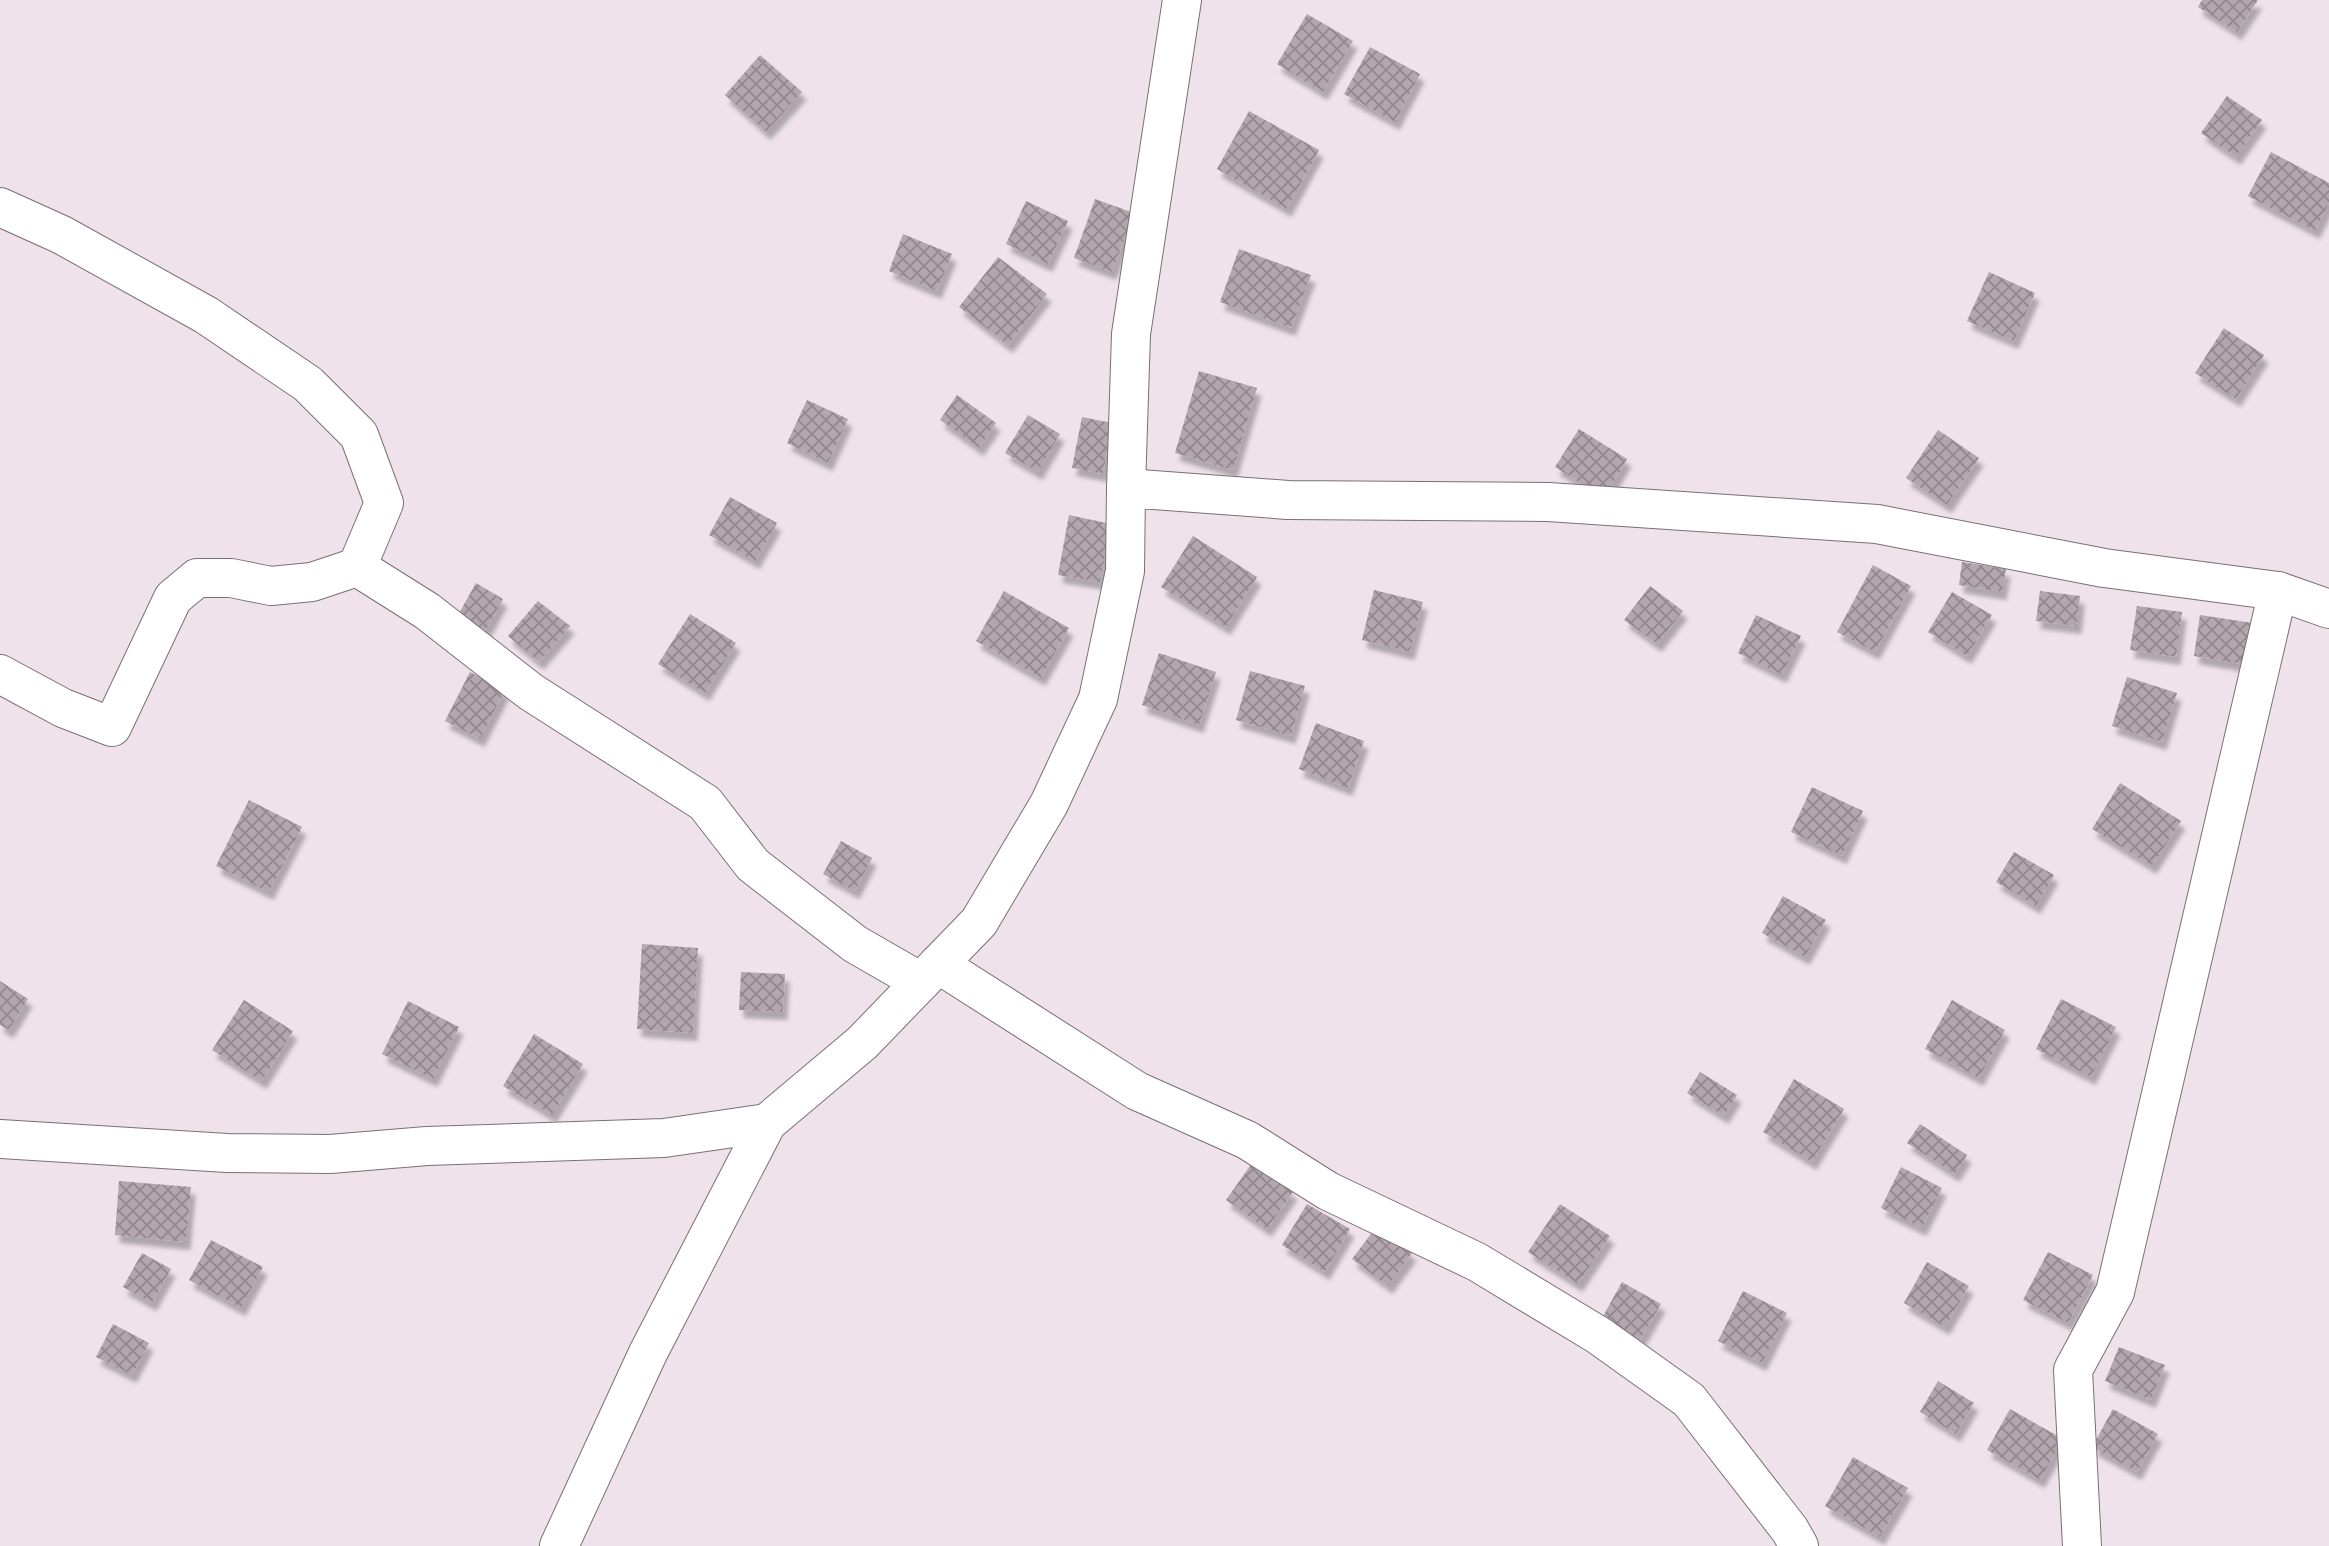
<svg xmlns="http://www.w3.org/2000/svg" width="2329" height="1546" font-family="'IBM Plex Sans',sans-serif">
  <defs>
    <pattern id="building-cross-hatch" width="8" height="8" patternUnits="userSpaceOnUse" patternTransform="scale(1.75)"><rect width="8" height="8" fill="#b3a6ae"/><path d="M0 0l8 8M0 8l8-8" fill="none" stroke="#92888e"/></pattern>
    <filter id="shadow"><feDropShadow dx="4.5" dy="8" stdDeviation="2" flood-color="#0004"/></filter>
  </defs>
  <rect width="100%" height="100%" fill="#efe2eb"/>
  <g fill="url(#building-cross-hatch)" filter="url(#shadow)">
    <path d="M2202,0H2258L2237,32L2198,7Z"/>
    <path d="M1307,14L1353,41L1323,92L1277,64Z"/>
    <path d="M1370,47L1420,74L1395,122L1344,94Z"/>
    <path d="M760,55L802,92L766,132L725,95Z"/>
    <path d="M2227,96L2262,120L2236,157L2201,133Z"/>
    <path d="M1249,111L1319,150L1287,209L1217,169Z"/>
    <path d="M2271,152L2329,183V203L2315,231L2248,196Z"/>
    <path d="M1095,199L1134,213L1112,272L1074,258Z"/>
    <path d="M1026,201L1068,221L1048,264L1006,244Z"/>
    <path d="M903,234L952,254L937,291L889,271Z"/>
    <path d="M1239,249L1311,275L1291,328L1220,302Z"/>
    <path d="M998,257L1047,294L1008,345L959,307Z"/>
    <path d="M1989,272L2035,293L2014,341L1967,321Z"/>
    <path d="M2224,328L2264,355L2236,399L2195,373Z"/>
    <path d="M1199,371L1257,388L1233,470L1175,453Z"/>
    <path d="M957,395L996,423L979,448L940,420Z"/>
    <path d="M807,400L848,419L828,463L787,443Z"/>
    <path d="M1028,415L1060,434L1038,472L1005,453Z"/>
    <path d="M1082,417L1112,423L1103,474L1072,468Z"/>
    <path d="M1579,429L1627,459L1604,498L1555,467Z"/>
    <path d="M1938,430L1979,458L1947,505L1906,478Z"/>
    <path d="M730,497L777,523L755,561L709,535Z"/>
    <path d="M1069,515L1111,524L1100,582L1058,575Z"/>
    <path d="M1193,536L1257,577L1226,627L1161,587Z"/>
    <path d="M1962,562L2006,569L2002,592L1959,585Z"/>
    <path d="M1873,565L1911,586L1875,652L1837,632Z"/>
    <path d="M476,583L503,599L486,630L458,615Z"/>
    <path d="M1650,586L1683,611L1657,644L1624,620Z"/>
    <path d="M1374,590L1423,602L1410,652L1362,640Z"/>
    <path d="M1004,591L1069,628L1041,678L976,641Z"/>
    <path d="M2040,591L2080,596L2077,626L2036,621Z"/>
    <path d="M1952,592L1992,615L1967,656L1928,632Z"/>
    <path d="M538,601L570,626L539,662L508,636Z"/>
    <path d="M2137,606L2182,612L2176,657L2130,650Z"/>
    <path d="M690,614L736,643L705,693L658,664Z"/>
    <path d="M1756,615L1801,636L1782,675L1738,653Z"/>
    <path d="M2200,615L2253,623L2246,665L2194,656Z"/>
    <path d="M1159,653L1216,672L1199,725L1142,705Z"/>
    <path d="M1250,671L1305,686L1291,736L1236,720Z"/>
    <path d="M470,672L505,690L480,739L445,721Z"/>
    <path d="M2127,677L2177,693L2162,742L2112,726Z"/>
    <path d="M1316,723L1364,741L1348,788L1299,769Z"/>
    <path d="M2120,783L2181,821L2152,866L2092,829Z"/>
    <path d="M1812,787L1863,811L1842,856L1791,832Z"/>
    <path d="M249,800L302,827L269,892L216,866Z"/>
    <path d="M841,841L872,858L855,891L823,874Z"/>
    <path d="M2014,852L2054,875L2036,906L1996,882Z"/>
    <path d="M1783,896L1826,920L1805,957L1762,933Z"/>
    <path d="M642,944L698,948L693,1033L637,1029Z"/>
    <path d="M741,972L785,974L783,1012L739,1010Z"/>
    <path d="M0,981L28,999L9,1030L0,1025Z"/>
    <path d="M2061,999L2116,1027L2091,1077L2036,1049Z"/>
    <path d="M244,1000L293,1031L262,1081L212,1050Z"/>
    <path d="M1952,1000L2005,1030L1979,1078L1925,1049Z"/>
    <path d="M408,1001L459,1027L433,1079L382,1054Z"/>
    <path d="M534,1034L583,1064L552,1115L503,1086Z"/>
    <path d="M1700,1072L1737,1095L1724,1116L1687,1093Z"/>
    <path d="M1794,1079L1844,1109L1812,1162L1763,1132Z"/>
    <path d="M1920,1124L1967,1155L1955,1174L1907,1143Z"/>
    <path d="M1252,1163L1293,1192L1267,1229L1226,1200Z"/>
    <path d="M1901,1167L1942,1188L1922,1228L1881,1208Z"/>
    <path d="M119,1181L191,1187L186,1242L115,1235Z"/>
    <path d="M1307,1204L1350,1229L1325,1272L1282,1245Z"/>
    <path d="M1560,1204L1610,1236L1578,1284L1528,1252Z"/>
    <path d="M1377,1226L1412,1253L1388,1286L1352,1259Z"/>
    <path d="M211,1240L263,1267L241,1308L189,1280Z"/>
    <path d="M2048,1252L2093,1275L2068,1323L2023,1300Z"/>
    <path d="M142,1253L171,1269L152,1303L123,1287Z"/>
    <path d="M1927,1262L1969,1286L1945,1327L1904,1303Z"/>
    <path d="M1622,1282L1661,1304L1640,1340L1602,1318Z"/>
    <path d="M1743,1291L1787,1313L1762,1363L1718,1341Z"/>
    <path d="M113,1324L149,1343L132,1375L96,1357Z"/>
    <path d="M2119,1347L2165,1365L2151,1400L2105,1381Z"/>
    <path d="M1938,1381L1974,1403L1956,1434L1920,1412Z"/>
    <path d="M2010,1409L2063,1439L2040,1480L1987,1450Z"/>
    <path d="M2113,1409L2158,1434L2137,1472L2092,1447Z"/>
    <path d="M1853,1457L1908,1488L1880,1537L1825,1506Z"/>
  </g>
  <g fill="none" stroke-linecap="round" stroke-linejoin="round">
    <g stroke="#7b6f77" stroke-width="40">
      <g id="minor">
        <path d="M0,207L62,235L206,315L308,384L359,435L384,503L357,567L312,582L271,586L231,578H197L173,598L112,727L63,708L0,674"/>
        <path d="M1126,488L1131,334L1182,0"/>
        <path d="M357,567L427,611L531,692L705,803L753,865L855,944L921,982"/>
        <path d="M938,964L1137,1091L1247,1140L1328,1191L1477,1262L1598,1335L1689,1400L1790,1530L1799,1546"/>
        <path d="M0,1139L227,1153L330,1154L427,1146L664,1138L767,1123L862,1043L979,922L1049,804L1098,699L1125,571L1126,488L1288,500L1548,502L1877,524L2104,568L2278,591L2329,609"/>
        <path d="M559,1546L648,1353L767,1123"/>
        <path d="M2082,1546L2073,1370L2115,1292L2278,591"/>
      </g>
    </g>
    <use href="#minor" stroke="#fff" stroke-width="38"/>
  </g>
</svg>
